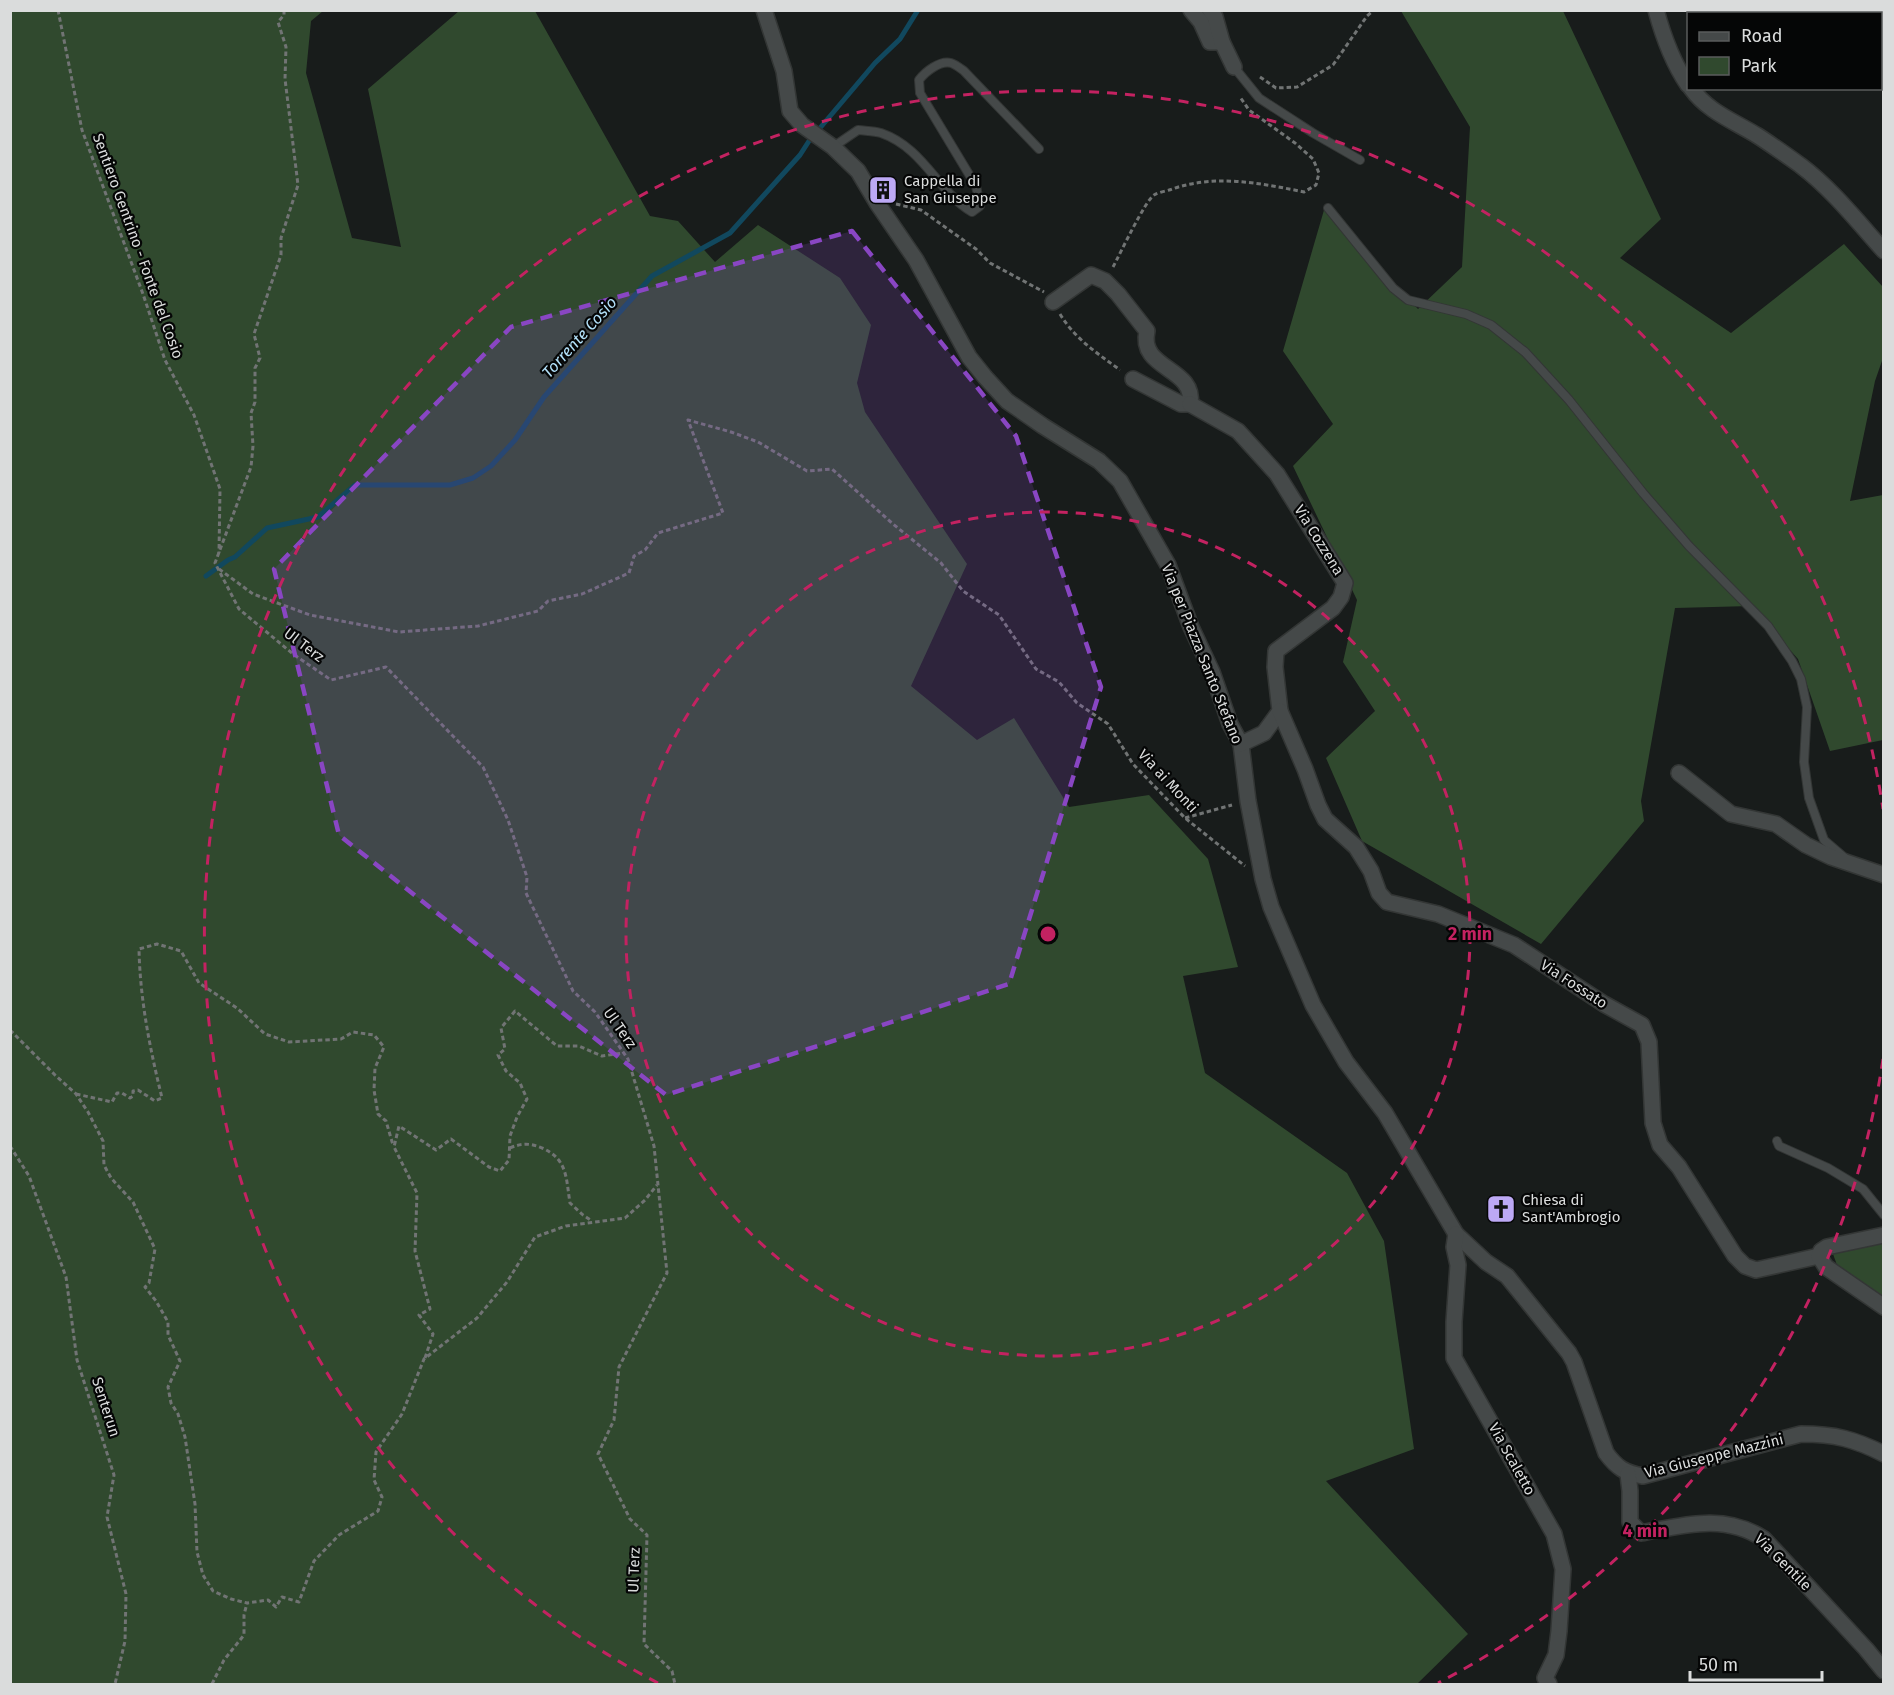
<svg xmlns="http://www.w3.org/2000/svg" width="1894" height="1695" font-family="'Fira Sans',sans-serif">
  <rect width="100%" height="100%" fill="#181c1b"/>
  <g fill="#30492e">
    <path d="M11,10L323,11L311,21L306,73L352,238L401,247L368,89L459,11H535L650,216L678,221L715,262L758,225L840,278L871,325L857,383L865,412L967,564L911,686L977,740L1014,718L1069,807L1149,795L1208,859L1238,967L1183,976L1205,1073L1347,1173L1384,1241L1414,1449L1326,1481L1468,1634L1417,1684H11Z"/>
    <path d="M1401,11H1563L1661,219L1620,258L1731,333L1844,244L1883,287V358L1875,381L1850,501L1883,495V740L1830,751L1798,659L1751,606L1675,608L1641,801L1644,821L1541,944L1362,841L1326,758L1375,711L1343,662L1357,600L1293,466L1333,424L1283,351L1324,210L1418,309L1462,267L1470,127Z"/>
    <path d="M1883,1242V1298L1837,1265L1833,1254Z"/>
  </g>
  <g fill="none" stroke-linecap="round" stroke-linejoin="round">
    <path stroke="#11485e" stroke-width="5" d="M206,576L228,560L235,557L267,528L318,517L355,485H450L473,478L491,466L515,440L544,397L652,276L730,233L800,155L809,141L875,63L900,39L918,10"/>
    <g stroke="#333635" stroke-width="10">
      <g id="service">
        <path d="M1234,67L1259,98L1313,133L1360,160"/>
        <path d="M833,147L858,130C866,131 874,131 881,133C924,148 937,191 972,212L980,206L976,186L920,93L919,80C925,72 940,60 951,63C955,64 960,68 964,71L1039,149"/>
        <path d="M1328,208L1393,288L1408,300L1466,314L1491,325L1525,352L1569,400L1643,493L1689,546L1768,626L1792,661L1801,679L1807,707L1804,762L1809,798L1824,840L1845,858"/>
        <path d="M1777,1141L1779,1146L1828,1168L1863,1189L1884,1215"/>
      </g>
    </g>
    <g stroke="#333635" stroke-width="18">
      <g id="minor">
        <path d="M764,10L784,71L790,111L802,125L833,147L858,171L877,203L916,260L969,357L985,377L1007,401L1043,426L1099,461L1120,481L1168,565L1191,627L1212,672L1230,724L1241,744L1248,801L1263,879L1271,907L1313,1005L1346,1062L1385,1113L1456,1234L1486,1262L1507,1276L1569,1353L1574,1362L1606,1453C1617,1468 1625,1473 1643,1476L1801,1434C1835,1434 1854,1439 1884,1454"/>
        <path d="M1191,10L1201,22L1210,42H1222"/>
        <path d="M1210,10L1215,17L1222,42L1234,67"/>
        <path d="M1656,10C1663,36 1673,63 1688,85"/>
        <path d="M1691,88C1708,112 1734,121 1758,136C1772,145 1786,155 1800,165C1832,189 1857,221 1884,251"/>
        <path d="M1053,302L1091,275L1105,281L1118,294L1147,331C1138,370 1196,367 1190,404"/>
        <path d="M1133,379L1181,404H1190"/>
        <path d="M1190,404L1238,431L1277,474L1345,583L1341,597L1333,608L1276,651L1275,667L1280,711L1264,733L1241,744"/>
        <path d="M1280,711L1305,769L1318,805L1325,819L1356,847L1371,871L1379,893L1387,902L1438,914L1514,945L1604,1004L1642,1025L1649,1042L1653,1123L1660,1145L1679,1167L1735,1256L1745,1266L1756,1270L1819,1256"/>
        <path d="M1679,773L1731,814L1776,824L1806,845L1831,857L1884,875"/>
        <path d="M1456,1234L1454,1247L1458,1265L1454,1322V1358L1554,1534L1563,1569L1559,1631L1556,1655L1545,1678L1549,1684"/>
        <path d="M1884,1235L1827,1247L1821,1251L1819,1256L1826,1267L1884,1307"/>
        <path d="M1628,1474L1630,1491V1522L1641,1533C1684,1525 1725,1513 1764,1539L1866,1649L1884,1671"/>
      </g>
    </g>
    <g stroke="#717474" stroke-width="3" stroke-dasharray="4.5 3" stroke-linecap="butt">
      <path d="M58,10L82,130L143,294L165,360L194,415L220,489L219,553"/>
      <path d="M284,10V15L278,22L286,47L285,79L298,185L281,238V255L254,334L260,358L255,368V402L251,413L253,446L251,467L215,563L239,609L293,654L331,680L386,667L483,767L508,820L527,877L526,893L573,991L595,1012L628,1059L654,1146L667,1273L619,1367L614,1420L598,1454L630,1519L647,1535L644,1644L672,1671L675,1684"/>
      <path d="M1260,77L1276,88L1297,87L1333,65L1367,16L1374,10"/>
      <path d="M896,204L921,210L976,249L990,263L1044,292"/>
      <path d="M1113,267C1120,254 1145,201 1154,195C1159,192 1167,191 1172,189C1216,174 1260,183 1304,192L1316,185L1319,173L1313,159L1295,143L1249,110L1240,97"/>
      <path d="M1060,314C1075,339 1097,353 1120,370"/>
      <path d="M219,569L253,594L310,615L399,632L478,626L538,611L548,601L582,594L629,573L634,556L645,550L658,533L723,513L688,420L731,432L758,442L807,471L832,469L893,524L941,563L963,591L999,615L1036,669L1059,682L1077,703L1108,724L1133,764L1185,818L1245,866"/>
      <path d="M1185,818L1232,805"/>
      <path d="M10,1030L55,1075L76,1094L88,1112L103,1141L104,1165L111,1178L133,1202L155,1249L149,1283L145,1287L156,1301L168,1322V1335L180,1361L168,1387L171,1403L178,1414L185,1437L195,1504L197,1552L203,1575L213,1591L231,1599L247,1603L268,1600L276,1607L282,1597L299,1602L314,1561L339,1535L378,1511L382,1497L374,1480L376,1452L402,1414L424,1359L477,1318L507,1282L535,1237L566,1226L625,1218L645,1200L657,1185"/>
      <path d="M76,1094L112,1102L117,1093H122L130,1098L133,1096V1091L138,1090L155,1101L162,1098C150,1049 140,1000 139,949L157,944L181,951L199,983L237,1008L265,1034L289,1042L341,1039L353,1032L374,1035L384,1047L375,1068L374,1090L378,1114L386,1121L393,1145"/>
      <path d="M10,1146L29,1176L66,1277L77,1360L114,1475L107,1517L126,1594L125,1641L115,1684"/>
      <path d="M510,1148C521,1143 531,1143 542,1148C568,1159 566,1179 570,1203L583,1215L592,1221"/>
      <path d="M425,1358L433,1334L419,1315L430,1309L415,1251L417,1193L394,1147L399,1126L436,1150L451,1139L489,1167L500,1171L509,1160L510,1136L517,1117L527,1099L520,1083L506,1071L498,1055L505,1049L501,1028L515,1011L557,1046H579L602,1056L623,1053"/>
      <path d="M212,1684L224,1660L244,1635V1615L247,1603"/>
    </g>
    <use href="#service" stroke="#454949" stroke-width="8"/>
    <use href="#minor" stroke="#454949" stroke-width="15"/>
  </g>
  <path fill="#8946c3" fill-opacity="0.2" stroke="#8946c3" stroke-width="4.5" stroke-dasharray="12 8" stroke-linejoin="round" d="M852,231L1016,436L1101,687L1009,984L666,1095L339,835L274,569L511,327Z"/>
  <g fill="none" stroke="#c32261" stroke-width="3" stroke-dasharray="10 8">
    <circle cx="1048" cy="934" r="422"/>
    <path d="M1883 1059A844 844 0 0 1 1438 1683M658 1683A844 844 0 1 1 1883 809"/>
  </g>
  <defs>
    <g id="building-square" transform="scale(1.5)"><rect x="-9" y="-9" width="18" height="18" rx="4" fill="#bda9f5" stroke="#050606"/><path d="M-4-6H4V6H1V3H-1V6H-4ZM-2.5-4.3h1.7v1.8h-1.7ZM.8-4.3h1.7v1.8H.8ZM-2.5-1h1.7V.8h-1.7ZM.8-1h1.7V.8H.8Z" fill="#111"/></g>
    <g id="church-square" transform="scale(1.5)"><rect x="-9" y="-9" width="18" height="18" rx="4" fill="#bda9f5" stroke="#050606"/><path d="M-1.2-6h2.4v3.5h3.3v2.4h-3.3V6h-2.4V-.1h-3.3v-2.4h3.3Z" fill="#111"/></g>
  </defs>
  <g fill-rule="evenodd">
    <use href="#building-square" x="883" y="190"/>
    <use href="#church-square" x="1501" y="1209"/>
  </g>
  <g text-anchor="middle" stroke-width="4.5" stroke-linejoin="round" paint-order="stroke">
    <g font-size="15" fill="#dadcdc" stroke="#050606" text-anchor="start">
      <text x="904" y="186">Cappella di<tspan x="904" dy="17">San Giuseppe</tspan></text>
      <text x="1522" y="1205">Chiesa di<tspan x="1522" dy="17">Sant'Ambrogio</tspan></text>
    </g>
    <g font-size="15" fill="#dadcdc" stroke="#050606">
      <text transform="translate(138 246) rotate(70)" y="5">Sentiero Gentrino - Fonte del Cosio</text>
      <text transform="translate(1319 540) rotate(58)" y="5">Via Cozzena</text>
      <text transform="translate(304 645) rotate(37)" y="5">Ul Terz</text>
      <text transform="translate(1202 654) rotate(68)" y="5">Via per Piazza Santo Stefano</text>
      <text transform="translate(1168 781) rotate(47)" y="5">Via ai Monti</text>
      <text transform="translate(1574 984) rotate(33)" y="5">Via Fossato</text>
      <text transform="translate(620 1028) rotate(55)" y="5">Ul Terz</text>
      <text transform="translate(106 1407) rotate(72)" y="5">Senterun</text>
      <text transform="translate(1714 1456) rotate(-14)" y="5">Via Giuseppe Mazzini</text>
      <text transform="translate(1512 1459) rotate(61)" y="5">Via Scaletto</text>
      <text transform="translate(1783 1562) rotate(45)" y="5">Via Gentile</text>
      <text transform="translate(634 1570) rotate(-88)" y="5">Ul Terz</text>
    </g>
    <g font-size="16" font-style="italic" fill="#b3e1f9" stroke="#050606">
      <text transform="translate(579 337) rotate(-48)" y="6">Torrente Cosio</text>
    </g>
  </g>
  <circle cx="1048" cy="934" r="9" fill="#c32261" stroke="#050606" stroke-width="3"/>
  <g font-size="18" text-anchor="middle" font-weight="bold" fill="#c32261" stroke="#050606" stroke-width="4.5" stroke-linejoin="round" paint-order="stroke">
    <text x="1470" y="940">2 min</text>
    <text x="1645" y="1537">4 min</text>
  </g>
  <rect width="1894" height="1695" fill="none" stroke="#dadcdc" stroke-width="24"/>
  <rect x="1687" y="12" width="195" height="78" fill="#050606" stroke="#5a5c5c" stroke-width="1.5"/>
  <rect x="1699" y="32" width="30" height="9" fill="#454949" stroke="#5a5c5c" stroke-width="1.5"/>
  <text x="1741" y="42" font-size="18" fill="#dadcdc">Road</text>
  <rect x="1699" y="57" width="30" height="18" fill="#30492e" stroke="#5a5c5c" stroke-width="1.5"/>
  <text x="1741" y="72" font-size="18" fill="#dadcdc">Park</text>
  <path d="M1690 1671v9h132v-9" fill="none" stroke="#dadcdc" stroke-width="3"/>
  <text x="1699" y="1671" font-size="18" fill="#dadcdc" stroke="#050606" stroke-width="4.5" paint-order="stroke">50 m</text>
</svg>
